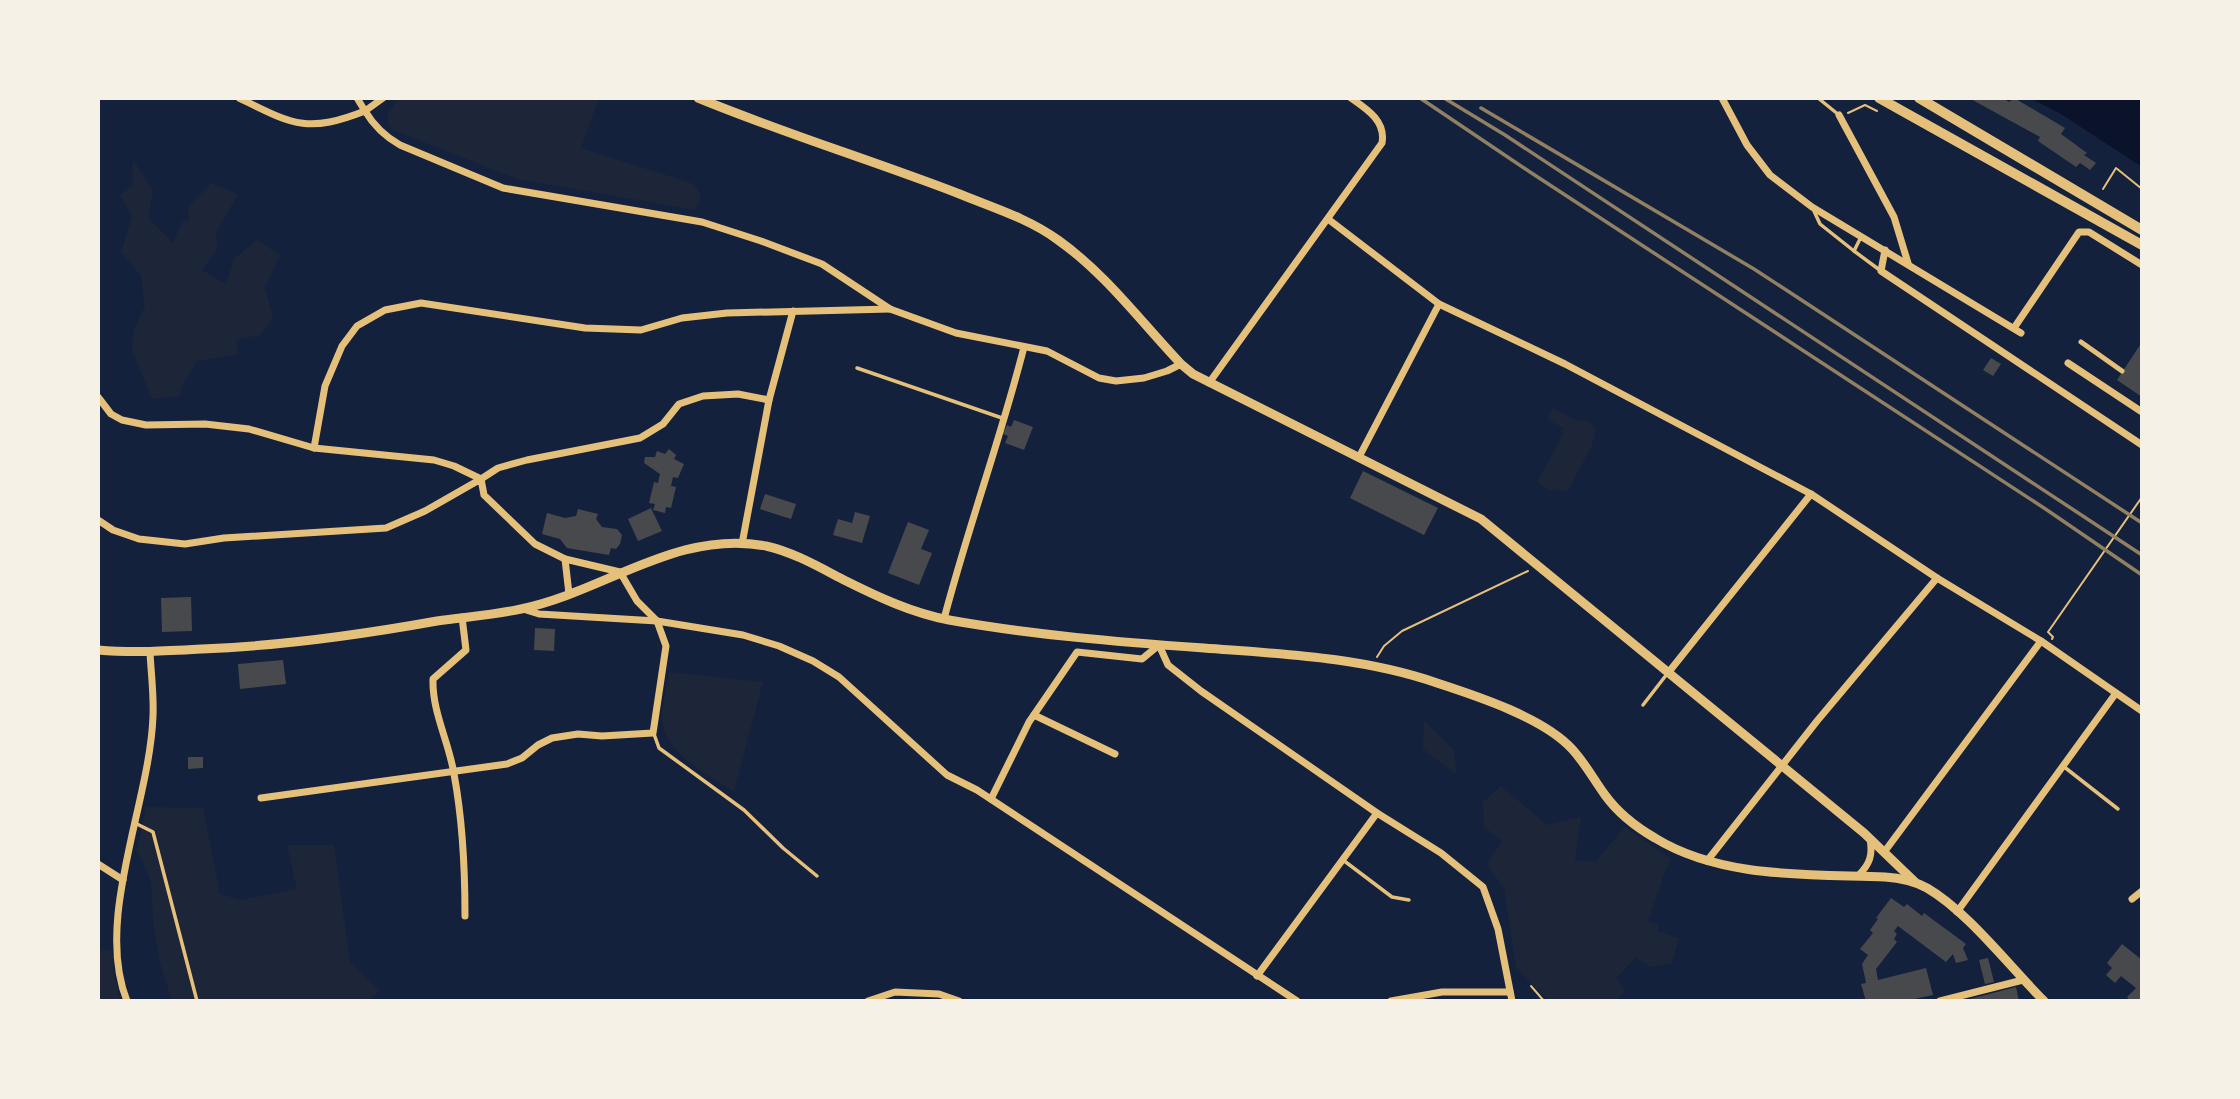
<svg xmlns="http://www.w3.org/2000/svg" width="2240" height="1099" font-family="'Open Sans',sans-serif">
  <rect width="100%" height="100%" fill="#14213d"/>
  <g fill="#1d2539">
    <path d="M399,98H599L581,148L694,184L701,196L696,210L517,179L393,130L388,124V113Z"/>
    <path d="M133,160L153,190L148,218L173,243L182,222L189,220L188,207L211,183L238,194L216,233L218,248L202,270L226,284L234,259L257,240L280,255L265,288L273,318L260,335L236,340L238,354L197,361L182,386L180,396L152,399L132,350L134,329L145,306L141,276L121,252L132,217L120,195L133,185Z"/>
    <path d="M1553,408L1577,421L1587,420L1596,429L1592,445L1568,491L1549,490L1537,482L1563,434L1561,432L1563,428L1547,419Z"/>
    <path d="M669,672L763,682L734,791C711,778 668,754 663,726C660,710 667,688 669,672Z"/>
    <path d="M1424,721L1454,750L1457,775L1423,749Z"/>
    <path d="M1501,786L1547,825L1581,817L1575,860L1595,862L1625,827L1671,859L1663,877L1648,921L1659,925L1657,931L1679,938L1672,963L1652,967L1635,958L1617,978L1625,991L1615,1001L1548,1000L1516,967L1504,888L1487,865L1502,841L1484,827L1483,802Z"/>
    <path d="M146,807L203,808L220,894L241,900L297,889L287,845H334L350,962L380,991L368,1001H172L160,963L153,921L151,881L137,850Z"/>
    <path d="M98,948L112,951L114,974L121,1001H98Z"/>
  </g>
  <path fill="#0b132b" d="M2030,98H2142V167L2061,114Z"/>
  <g fill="#48494c">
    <path d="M1969,98H2003L2009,102L2014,98L2065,128L2061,134L2087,153L2084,155L2096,163L2090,170L2080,163L2076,167L2038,141L2040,137Z"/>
    <path d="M2142,342V397L2117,380Z"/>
    <path d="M1991,358L2001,364L1993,376L1983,370Z"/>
    <path d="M1014,420L1033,427L1024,450L1005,443L1008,436L1003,434L1007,425L1011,427Z"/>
    <path d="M669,449L676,455L674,459L684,464L678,478L673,477L671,486L676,487L671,508L666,507L665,513L653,510L655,504L649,503L654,482L658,483L660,474L644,463L645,457H655L657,451L665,454Z"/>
    <path d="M1363,471L1438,508L1424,535L1350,498Z"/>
    <path d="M765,494L796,504L791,519L760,509Z"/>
    <path d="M651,508L662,531L638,541L628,519Z"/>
    <path d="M578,509L598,514L596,519L602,527L617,529L622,535L620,544L616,549L611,548L609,555L567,548L560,539L542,534L547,513L565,518L576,516Z"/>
    <path d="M855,512L870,516L862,543L833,535L838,519L852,523Z"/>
    <path d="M908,522L929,530L921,549L932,553L919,585L888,573Z"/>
    <path d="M191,597L192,631L162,632L161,598Z"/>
    <path d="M535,628L555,629L554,651L534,650Z"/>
    <path d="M283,660L286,684L240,689L238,664Z"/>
    <path d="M188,757H203V768L188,769Z"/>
    <path d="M1891,898L1904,907L1907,904L1922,916L1924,913L1966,944L1963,948L1968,960L1956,963L1953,954L1946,962L1898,926L1894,931L1897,934L1894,939L1897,942L1876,969L1878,980L1926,968L1933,995L1905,1001H1866L1861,984L1866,983L1862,964L1868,955L1860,949L1873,933L1870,930L1878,919L1876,918Z"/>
    <path d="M2122,944L2142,960V1001H2130L2127,997L2136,988L2121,976L2115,983L2106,975L2112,968L2107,963Z"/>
    <path d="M1988,958L1994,982L1985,984L1979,960Z"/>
    <path d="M2016,987L2019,1001H1966V1000Z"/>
  </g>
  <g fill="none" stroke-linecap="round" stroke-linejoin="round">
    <g stroke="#e5c07b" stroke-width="2">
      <path d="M1848,113L1865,105L1877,111"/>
      <path d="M2103,189L2116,168L2142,189"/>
      <path d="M2052,639L2053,637L2048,632L2142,497"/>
      <path d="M1377,657L1384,646L1402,631L1528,571"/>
      <path d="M1531,986L1544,1001"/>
    </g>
    <g stroke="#e5c07b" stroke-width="3.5">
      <path d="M1818,98L1839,115"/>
      <path d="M1814,211L1820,224L1854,251"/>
      <path d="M1861,237L1854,251L1881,271"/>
      <path d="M857,368L1002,418"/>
      <path d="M1643,705L1667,674"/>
      <path d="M654,734L659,748L744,810L783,848L817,876"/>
      <path d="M2063,766L2118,809"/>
      <path d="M135,823L153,832L197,1001"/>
      <path d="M1343,860L1392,897L1409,900"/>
    </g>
    <path stroke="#e5c07b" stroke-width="5" d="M2081,342L2122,371"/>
    <g stroke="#e5c07b" stroke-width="7">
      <path d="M239,98C292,124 306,134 365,111C374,126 384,136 400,145L503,188L702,222L761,241L822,264L890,309L956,333L1047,351L1099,378L1116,381L1144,378L1167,371L1181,364"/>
      <path d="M357,98L365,111L383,98"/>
      <path d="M1722,98L1747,145L1770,175L1812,207L2021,333"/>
      <path d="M1839,115L1894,217L1908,263"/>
      <path d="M1328,219L1439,304L1565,364L1811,494L1937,578L2041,641L2142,711"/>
      <path d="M1885,250L1881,271L2142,445"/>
      <path d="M2014,328L2079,232H2089L2142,265"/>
      <path d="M2068,363L2142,412"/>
      <path d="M1209,383L1382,143C1386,121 1367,109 1351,98"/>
      <path d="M98,397L111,414L122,420L146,425L205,424L249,429L314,448L434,460L454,466L481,479L498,468L527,460L640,438L663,424L679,404L703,396L738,394L769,400"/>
      <path d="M314,448L325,386L342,346L357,326L385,310L421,303L585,328L641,330L682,318L727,313L890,309"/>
      <path d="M1359,457L1439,304"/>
      <path d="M98,520L113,530L139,539L185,544L224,538L386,528L425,511L481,479L484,495L535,544L565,559L620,572L637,601L657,621L666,646L653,733L602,736L578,734L552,738L538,745L522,758L507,764L261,798"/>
      <path d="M742,544L769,400L793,311"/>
      <path d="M565,559L569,594"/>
      <path d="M523,609L539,614L657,621L743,635L779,646L813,661L839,677L947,775L977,790L1297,1001"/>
      <path d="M462,617L466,650L433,679C432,712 449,742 454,774C463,822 465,868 465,916"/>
      <path d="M944,619C968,527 1001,438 1024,347"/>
      <path d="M1668,673L1811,494"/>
      <path d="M1034,715L1115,754"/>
      <path d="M991,799L1029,722L1077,652L1142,659L1159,645L1168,665L1201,691L1377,813L1441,853L1483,887L1498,929L1512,1001"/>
      <path d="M1885,851L2041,641"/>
      <path d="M1707,861L1817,721L1937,578"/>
      <path d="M98,864L123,880"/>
      <path d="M1858,876C1870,864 1873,855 1870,839"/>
      <path d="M2132,899L2142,891"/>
      <path d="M1957,912L2116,693"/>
      <path d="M1257,976L1377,813"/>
      <path d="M127,1001C94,919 150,803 153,716C154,695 151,673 150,652"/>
      <path d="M868,1001L895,992L939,994L959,1001"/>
      <path d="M1391,1001L1442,992H1510"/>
      <path d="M1940,1001L2023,980"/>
    </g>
    <g stroke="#e5c07b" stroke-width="9">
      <path d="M698,98C783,133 871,160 957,193C991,207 1028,218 1058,240C1106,274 1141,322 1181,364L1193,374L1481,519L1864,833L1915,882"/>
      <path d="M98,650C133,653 167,651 202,649C281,646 359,635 437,621C465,617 494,615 521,609C604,592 677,529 766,546C793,552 819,567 844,580C878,597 912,613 949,620C1033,635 1119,642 1204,648C1282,654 1362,657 1437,683C1477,696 1544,718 1572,749C1585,763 1594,780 1605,795C1618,813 1636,827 1655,838C1722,879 1809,874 1885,877C1900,878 1914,881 1927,888C1967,911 2010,967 2044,1001"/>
    </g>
    <g stroke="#e5c07b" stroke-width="10">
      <path d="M1879,98L2142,245"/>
      <path d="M1919,98L2142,230"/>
    </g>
    <g stroke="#918062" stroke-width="3.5">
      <path d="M1420,98L1530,172L2047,510L2142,575"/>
      <path d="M1444,98L1505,135L2142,555"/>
      <path d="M1481,108L1754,269L2142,523"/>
    </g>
  </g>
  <rect width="2240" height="1099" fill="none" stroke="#f6f1e7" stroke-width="200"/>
</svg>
